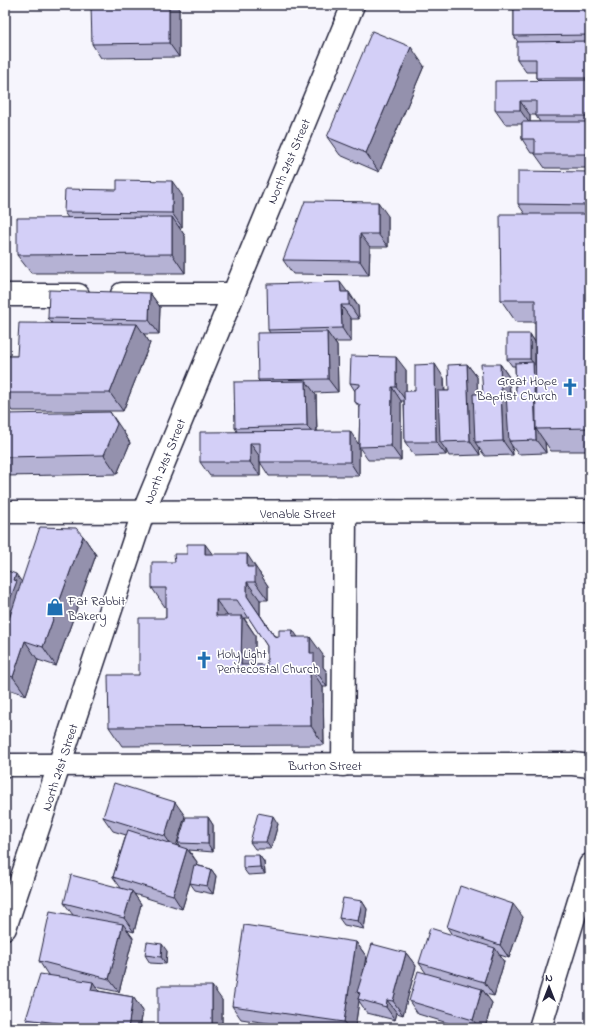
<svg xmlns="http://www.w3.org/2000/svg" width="595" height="1033" font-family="'Indie Flower',sans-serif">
  <rect width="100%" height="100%" fill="#f6f5fd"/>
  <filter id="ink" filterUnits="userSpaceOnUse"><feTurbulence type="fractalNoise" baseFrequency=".025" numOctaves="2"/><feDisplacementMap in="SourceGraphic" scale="8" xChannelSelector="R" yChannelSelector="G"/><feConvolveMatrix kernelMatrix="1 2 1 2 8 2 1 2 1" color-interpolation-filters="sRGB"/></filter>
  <g filter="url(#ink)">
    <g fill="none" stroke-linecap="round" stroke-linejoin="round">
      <g stroke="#22223b" stroke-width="25">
        <g id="minor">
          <path d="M122,294H233"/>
          <path d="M5,295H78"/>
          <path d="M5,512L590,511"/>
          <path d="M5,765L573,764L590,766"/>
          <path d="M343,765L345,513"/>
          <path d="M5,928L143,513L353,5"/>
          <path d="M540,1028L590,865"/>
        </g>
      </g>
      <use href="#minor" stroke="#fff" stroke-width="22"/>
    </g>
    <g fill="#b5b2d4" stroke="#22223b" fill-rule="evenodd">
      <path d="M179,5V57L101,58L92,44Z"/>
      <path d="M508,5H590V168H545L535,154V153H531L522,139V124H505L495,110L538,80L536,78V72H526L517,59L518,42L514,36V9H511ZM530,115H536V116L540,122H530Z"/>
      <path d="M424,66L379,172L340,155L327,137Z"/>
      <path d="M590,172V451H551L545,442L546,453L518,454L512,446L513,455L485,456L479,448L480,455L449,456L446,450V455L415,456L405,442L404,401H401V460H368L359,447V476H269L260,462V476H210L200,462L237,431L235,428L260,382L258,380L270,333L268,330L348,292H349L358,306L359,319H351V342H335L337,346L338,392L314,393L316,395L317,431L359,444L360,408L355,402V391L350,383L406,370V391H415L444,378L445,391H449L467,364L477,377V394H483L500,364L509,377L510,392H516L515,366H512L507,359L530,334L535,342V366V322H516L501,300L525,214L518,204Z"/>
      <path d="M182,195V227H179L185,236V273H31L17,255L68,218L64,212Z"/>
      <path d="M388,216V247H370L369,275L293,274L283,260Z"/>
      <path d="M150,293L160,307L159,334H144L150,343L123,411H12L5,402V356H17L52,323L48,318Z"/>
      <path d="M5,414L123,431L130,443L117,474L5,476Z"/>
      <path d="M83,536L96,555L56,666L38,660L26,695L5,688V570L22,582Z"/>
      <path d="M212,554L260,573V574L268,586V600H260V615L274,636L297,637L323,655V667L327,672V687H323L324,745L122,746L109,727L139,675L166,618V607H165L152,588L175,562ZM244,618H249L267,646V665H255V635Z"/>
      <path d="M185,816L176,845L180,846L178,843L208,817L213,825V852L189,850L197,862L196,865L211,869L216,876L213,894L195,890L190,883L182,909L134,894L141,904L134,932L127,930L133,938L119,992L96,987L99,991L133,997L143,1011L140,1028H32L26,1019L48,975L39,961L73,915L64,903L121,888L113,877L126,835L113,831L103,817Z"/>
      <path d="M278,824L271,849H255L250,842Z"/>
      <path d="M259,855L264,862L265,874L248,875L243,868Z"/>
      <path d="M362,901L367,909L364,929L344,925L339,918Z"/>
      <path d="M523,917L509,958L500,955L504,962L494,996L485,994L492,1003L485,1028H464L418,1014L409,1001L426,973L419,963L452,935L447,927Z"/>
      <path d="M356,942L366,956L363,974L406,953L416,966L403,1015L397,1013L395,1020L367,1013L359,1001L355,1028H300L241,1019L232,1006Z"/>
      <path d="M167,951L166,964L150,963L145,955Z"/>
      <path d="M222,1000V1028H159L158,1027Z"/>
    </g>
    <g fill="#9491ad" stroke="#22223b">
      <path d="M169,5H179V57L169,43Z"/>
      <path d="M411,47L424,66L379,172L366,153Z"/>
      <path d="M520,101L530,115V124L520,110Z"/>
      <path d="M172,181L182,195V227L172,213Z"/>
      <path d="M378,202L388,216V247L378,234Z"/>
      <path d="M172,217L185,236V273L172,254Z"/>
      <path d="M360,234L370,247L369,275L360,261Z"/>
      <path d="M340,282L358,306L359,319L341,292Z"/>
      <path d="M150,293L160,307L159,334L149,320Z"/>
      <path d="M341,305L351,319V342L342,328Z"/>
      <path d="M137,324L150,343L123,411L110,393Z"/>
      <path d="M327,332L337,346L338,392L328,379Z"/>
      <path d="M530,334L535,342V365L542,376L536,429L545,442L546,453L536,440L533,363L530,359Z"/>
      <path d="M396,357L406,370V401L396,387Z"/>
      <path d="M435,364L444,378L445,442H440L446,450V455L436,442Z"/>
      <path d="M467,364L477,377L479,442H475L479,448L480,455L470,441Z"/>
      <path d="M500,364L509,377L512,441H509L512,446L513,455L503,441Z"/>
      <path d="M306,381L316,395L317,440L307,426Z"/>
      <path d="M392,387L401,401V460L391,446Z"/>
      <path d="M110,412L123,431L130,443L117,474L104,455Z"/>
      <path d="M350,431L359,445V476L350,462Z"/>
      <path d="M250,443L260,457V476L250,462Z"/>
      <path d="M83,536L96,555L56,666L43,647Z"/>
      <path d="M205,544L219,563L205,554Z"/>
      <path d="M247,554L268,586V600L255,582L247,567Z"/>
      <path d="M16,574L26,588L5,643V613Z"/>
      <path d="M247,582L260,600V615L287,655L247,596Z"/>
      <path d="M216,600L229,618L216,616Z"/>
      <path d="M242,616L255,635V683L241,665Z"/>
      <path d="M293,630L306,649L292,637Z"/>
      <path d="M310,637L323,655V667L327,672V687L314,668L310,653Z"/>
      <path d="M25,641L38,660L26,695L13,677Z"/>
      <path d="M310,668L323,687L324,745L311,726Z"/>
      <path d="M175,802L185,816L175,850L165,836Z"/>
      <path d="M273,816L278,824L271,849L266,842Z"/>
      <path d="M208,817L213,825V852L208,844Z"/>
      <path d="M187,849L197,862L191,883H190L182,909L173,895Z"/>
      <path d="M259,855L264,862L265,874L260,867Z"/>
      <path d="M211,869L216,876L213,894L207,886Z"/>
      <path d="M132,891L141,904L134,932L124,918Z"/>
      <path d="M362,901L367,909L364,929L358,921Z"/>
      <path d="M513,904L523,917L509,958L500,945Z"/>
      <path d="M123,924L133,938L119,992L109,979Z"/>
      <path d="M356,942L366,956L360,993L357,992L360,995L358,999L359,1001L355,1028H348L344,1022Z"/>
      <path d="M162,944L167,951L166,964L161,957Z"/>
      <path d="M495,948L504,962L494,996L484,982Z"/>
      <path d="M406,953L416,966L403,1015L393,1001Z"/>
      <path d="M93,982L102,996L91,990Z"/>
      <path d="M212,986L222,1000V1028H212Z"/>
      <path d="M482,989L492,1003L485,1028H479L473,1020Z"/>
      <path d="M133,997L143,1011L140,1028H128Z"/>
      <path d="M387,1000L397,1013L395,1020L386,1007Z"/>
    </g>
    <g fill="#d3cff7" stroke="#22223b" fill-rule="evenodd">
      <path d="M91,5H169V43L92,44Z"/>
      <path d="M590,5V35L514,36V6Z"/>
      <path d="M372,31L411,47L366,153L327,137Z"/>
      <path d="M590,41V78H536V59H517V42Z"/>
      <path d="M590,80V116H536V101H520V110H495V81Z"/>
      <path d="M522,122H590V154H535V139H522Z"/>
      <path d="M518,171L590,172V205L518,204Z"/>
      <path d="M117,180L172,181V213L64,212L65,189L117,190Z"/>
      <path d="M305,201L378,202V234H360V261L283,260Z"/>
      <path d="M500,214H590V428L536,429L535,300H501Z"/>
      <path d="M172,217V254L17,255V218Z"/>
      <path d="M340,282L341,292H349V305H341L342,328L268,330L267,284Z"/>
      <path d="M49,290L150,293L149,320L48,318Z"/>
      <path d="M19,323L137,324L110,393H5V356H17Z"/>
      <path d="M327,332L328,379L258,380L257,333Z"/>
      <rect x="507" y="334" width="23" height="25"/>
      <path d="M351,356L396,357V387H392L391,446L359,447L360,405L355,402V389L360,386V384L350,383Z"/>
      <path d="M533,362L536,440L509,441L506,393L516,392L515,363Z"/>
      <path d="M435,364L436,442H405L404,391H415V365Z"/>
      <path d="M467,364L470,441L440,442L438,391H449L448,365Z"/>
      <path d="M481,364H500L503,441L475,442L473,394H483Z"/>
      <path d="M306,381L307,426L235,428L234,382Z"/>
      <path d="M110,412L117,424L104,455L5,457V414Z"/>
      <path d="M350,431V462H260V443H250V462H200V432Z"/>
      <path d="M40,527L76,528L83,536L43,647L25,641L13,677L5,674V631Z"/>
      <path d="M187,544H205V554H247V567H255V582H247V596L274,636L279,637V630H293L292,637H310V653H314V668H310L311,726L109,727L108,675H139V618H166V588H152V562H175L174,554H187ZM216,600H237L267,646V665H241L242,616H216Z"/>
      <path d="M5,570L16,574L14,580L17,581L5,613Z"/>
      <path d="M114,783L175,802L165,836L103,817Z"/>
      <path d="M258,813L273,816L266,842H250Z"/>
      <path d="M186,817H208V844L178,843Z"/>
      <path d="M128,830L187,849L173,895L113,877Z"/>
      <path d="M243,855H259L260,867L243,868Z"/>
      <path d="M194,865L211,869L207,886L190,883Z"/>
      <path d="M71,875L132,891L124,918L64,903Z"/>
      <path d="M460,886L513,904L500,945L447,927Z"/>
      <path d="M343,898L362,901L358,921L339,918Z"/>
      <path d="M50,911L123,924L109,979L39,961Z"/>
      <path d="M244,925L356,942L344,1022L232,1006Z"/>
      <path d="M430,928L495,948L484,982L419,963Z"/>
      <path d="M147,942L162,944L161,957L145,955Z"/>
      <path d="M372,944L406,953L393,1001L387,1000L386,1007L358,999L360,993L357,992Z"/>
      <path d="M418,971L482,989L473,1020L409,1001Z"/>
      <path d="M40,974L93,982L91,990L133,997L128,1028L80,1026L26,1019Z"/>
      <path d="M158,986H212V1028L158,1027Z"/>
    </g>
  </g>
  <defs>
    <g id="church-bare" transform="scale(1.38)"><path d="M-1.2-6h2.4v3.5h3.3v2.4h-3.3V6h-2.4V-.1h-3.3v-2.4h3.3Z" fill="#1f6fb2" stroke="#fff" stroke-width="2.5" paint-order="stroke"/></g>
    <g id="shop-bare" transform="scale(1.38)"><path d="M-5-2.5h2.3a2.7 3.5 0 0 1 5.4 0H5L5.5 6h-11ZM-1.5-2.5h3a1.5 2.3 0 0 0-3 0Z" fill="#1f6fb2" stroke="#fff" stroke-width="2.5" paint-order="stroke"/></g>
  </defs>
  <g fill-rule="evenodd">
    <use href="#church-bare" x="570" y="387"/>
    <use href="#shop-bare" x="55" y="607"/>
    <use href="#church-bare" x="204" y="660"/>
  </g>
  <g text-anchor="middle" stroke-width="3.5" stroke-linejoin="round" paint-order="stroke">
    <g font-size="13" fill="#22223b" stroke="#fff">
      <text transform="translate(288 161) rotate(-67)" y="5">North 21st Street</text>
      <text transform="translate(164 461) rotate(-68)" y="5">North 21st Street</text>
      <text x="298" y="518">Venable Street</text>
      <text x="325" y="770">Burton Street</text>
      <text transform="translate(59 767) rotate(-72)" y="5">North 21st Street</text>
    </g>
    <g font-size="13" fill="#22223b" stroke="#fff" text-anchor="start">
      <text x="557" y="385" text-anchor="end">Great Hope<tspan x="557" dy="15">Baptist Church</tspan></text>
      <text x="68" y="605">Fat Rabbit<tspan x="68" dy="15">Bakery</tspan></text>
      <text x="217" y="658">Holy Light<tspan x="217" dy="15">Pentecostal Church</tspan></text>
    </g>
  </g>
  <rect width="595" height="1033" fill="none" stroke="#fff" stroke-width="20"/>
  <rect x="10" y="10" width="575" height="1013" fill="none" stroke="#22223b" stroke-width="1.5" filter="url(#ink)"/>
  <g transform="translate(549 987)" stroke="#ffffff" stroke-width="3" paint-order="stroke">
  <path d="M0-3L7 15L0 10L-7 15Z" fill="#22223b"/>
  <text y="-6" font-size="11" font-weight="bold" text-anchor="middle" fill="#22223b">N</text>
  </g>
</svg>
